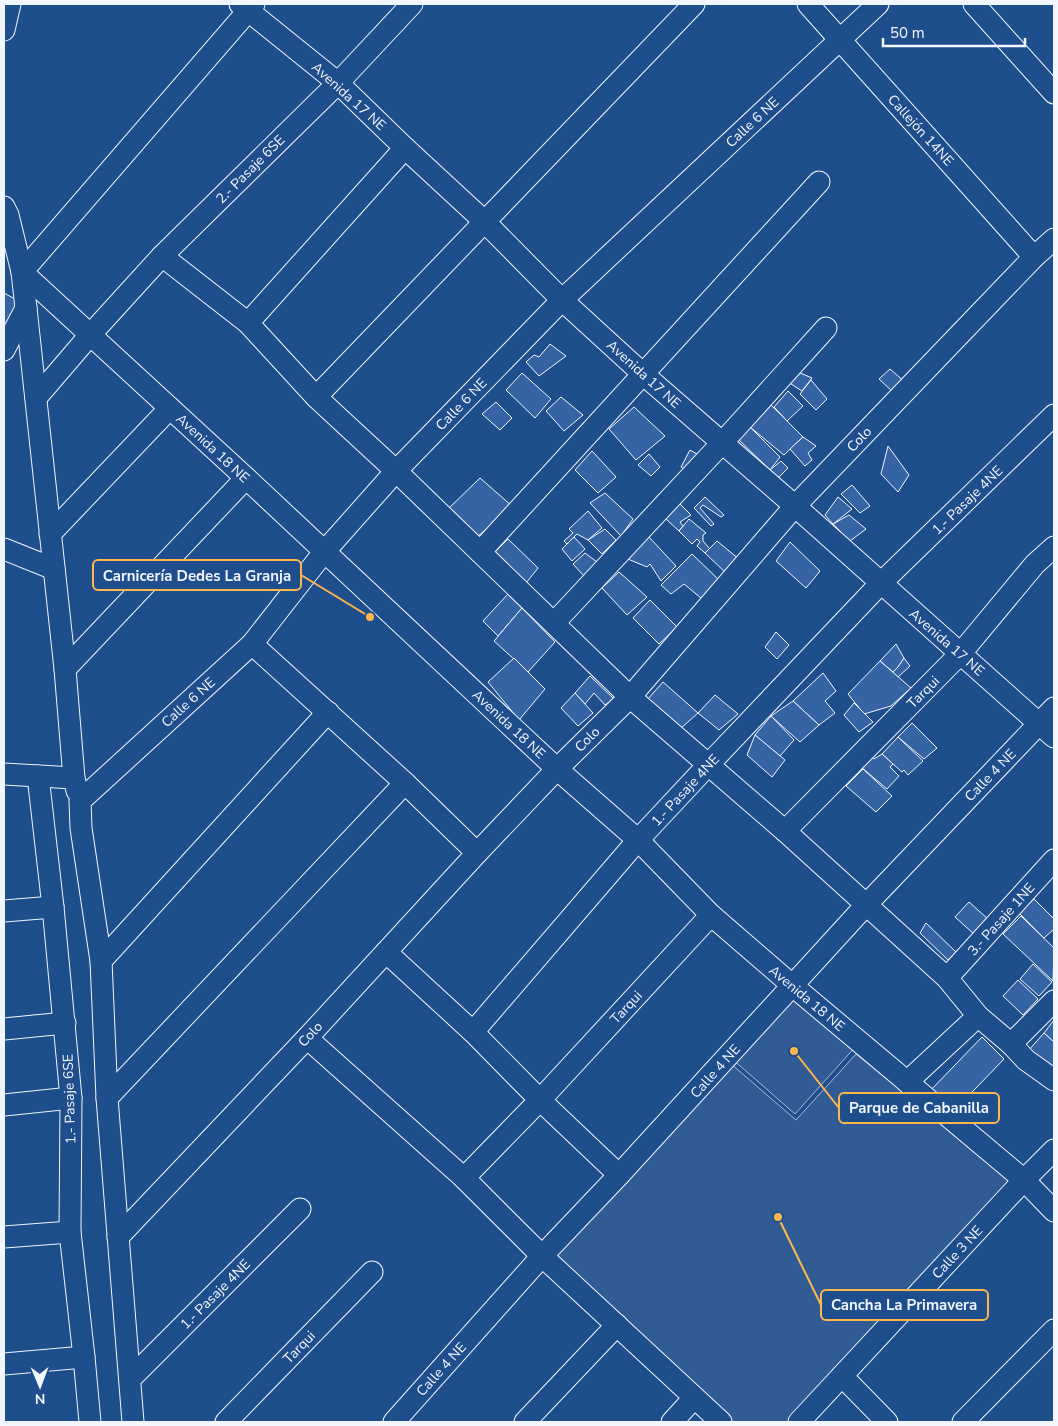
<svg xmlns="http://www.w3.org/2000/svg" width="1058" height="1426" font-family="'Nunito Sans',sans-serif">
  <rect width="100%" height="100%" fill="#1f4e8c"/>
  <g fill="#305b95" stroke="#a8bbd7">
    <path d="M794,993L857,1045L795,1114L730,1057Z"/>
    <path d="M856,1054L1014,1182L794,1422H728L540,1252L730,1063L796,1120Z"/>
  </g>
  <g fill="#3563a3" stroke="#f2f6ff">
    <path d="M4,293L26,305L4,345Z"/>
    <path d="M550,344L566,356L539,376L526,362L534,355L539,357Z"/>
    <path d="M890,369L906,383L895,394L879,379Z"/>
    <path d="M798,372L812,378L802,391L788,382Z"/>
    <path d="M522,373L551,399L535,418L506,390Z"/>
    <path d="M811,380L827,399L816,410L800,394Z"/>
    <path d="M788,391L803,406L787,421L774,407Z"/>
    <path d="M561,397L583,415L564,431L546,411Z"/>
    <path d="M496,402L512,418L500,430L482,414Z"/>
    <path d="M771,405L803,437L784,455L750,427Z"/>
    <path d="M634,407L665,436L636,460L609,429Z"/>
    <path d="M750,427L780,457L770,470L739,440Z"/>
    <path d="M803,437L816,446L808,453L812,460L805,466L790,449Z"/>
    <path d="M888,446L909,475L898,492L881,474Z"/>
    <path d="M690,450L697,454L684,469L681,467Z"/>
    <path d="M592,451L616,477L598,493L575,470Z"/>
    <path d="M649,454L660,467L651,476L638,465Z"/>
    <path d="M781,461L788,468L777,479L770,470Z"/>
    <path d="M480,478L512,506L476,538L446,511Z"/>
    <path d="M852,485L870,506L860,513L841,494Z"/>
    <path d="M605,493L633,519L621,536L590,503Z"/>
    <path d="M705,497L724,515L721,517L703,505L700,508L714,524L711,526L694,508Z"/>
    <path d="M838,497L852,509L833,524L825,515Z"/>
    <path d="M679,503L691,515L680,522L683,526L679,531L666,519Z"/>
    <path d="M588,511L602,528L588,540L577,534L567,544L564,541L573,533L569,529Z"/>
    <path d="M849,515L866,529L850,541L833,524Z"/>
    <path d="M689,519L706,533L703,535V541L710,549L705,553L697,546L700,542L697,539L692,544L679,531Z"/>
    <path d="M605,529L616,540L602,554L588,540Z"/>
    <path d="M647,535L676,566L661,581L650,564L647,567L623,557Z"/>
    <path d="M574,537L585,549L572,561L562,549Z"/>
    <path d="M508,539L538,568L526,583L492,555Z"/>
    <path d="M717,541L740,560L726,573L705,553Z"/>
    <path d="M790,542L820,571L806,588L776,561Z"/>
    <path d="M585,553L597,562L584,576L573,564Z"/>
    <path d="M692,554L719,580L701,598L684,584L671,594L661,585Z"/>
    <path d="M619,572L647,597L627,615L602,588Z"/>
    <path d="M508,594L522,608L498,636L483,621Z"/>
    <path d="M650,600L677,627L659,644L633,618Z"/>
    <path d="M522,608L555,642L528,672L494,641Z"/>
    <path d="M776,632L789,645L777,659L765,647Z"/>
    <path d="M896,644L904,658L898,667L893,672L880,661Z"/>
    <path d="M514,658L545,689L519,720L488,682Z"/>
    <path d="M904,658L910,666L898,677L893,672L898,667Z"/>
    <path d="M880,661L911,688L891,706L864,714L848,694Z"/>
    <path d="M823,673L836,691L825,701L835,713L819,725L793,701Z"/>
    <path d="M590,676L614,699L605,705L594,693L585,704L575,693Z"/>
    <path d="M663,682L698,713L680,729L647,700Z"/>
    <path d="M575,693L593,713L578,726L561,708Z"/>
    <path d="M715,695L738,714L719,730L698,713Z"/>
    <path d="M793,701L819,725L800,742L771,716Z"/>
    <path d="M854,703L873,722L859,732L844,715Z"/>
    <path d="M771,716L794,740L780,756L755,735Z"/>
    <path d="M912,723L937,748L924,759L898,737Z"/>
    <path d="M755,735L785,760L772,777L747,755Z"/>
    <path d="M898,737L923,761L908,775L904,770L902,772L882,754Z"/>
    <path d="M882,754L893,764L890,767L899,776L887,789L861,767L871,755L874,759Z"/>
    <path d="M863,769L892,796L876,812L846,786Z"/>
    <path d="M1034,899L1054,919V929L1044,938L1019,913Z"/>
    <path d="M969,902L989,920L975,935L955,917Z"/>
    <path d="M1021,916L1054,948L1053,981L1003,934Z"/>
    <path d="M926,923L956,952L948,960L920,933Z"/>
    <path d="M1033,964L1052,982L1039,996L1020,979Z"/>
    <path d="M1018,980L1038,999L1023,1015L1003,996Z"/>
    <path d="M1054,1020V1042L1044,1033Z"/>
    <path d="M1044,1033L1054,1042V1074L1028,1051Z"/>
    <path d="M982,1037L1004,1059L950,1115L927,1094Z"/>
  </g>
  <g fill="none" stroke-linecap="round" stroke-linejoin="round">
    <g stroke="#f2f6ff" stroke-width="23">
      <g id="minor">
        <path d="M240,4L338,83L405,148L485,222L562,300L643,374L795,506L1054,737"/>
        <path d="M808,4L1034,257"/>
        <path d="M974,4L1054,93"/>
        <path d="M4,30L10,4"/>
        <path d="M4,207L8,215L22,272L26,308L65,669L74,778"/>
        <path d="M162,256L248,323L316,397L396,471L630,697L785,831L947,978L978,1016L1011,1044L1026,1060L1054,1080"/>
        <path d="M22,272L246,478L557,769L638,840L711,915L793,986L1024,1180L1054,1211"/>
        <path d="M22,272L254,4"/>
        <path d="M248,323L405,148"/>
        <path d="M4,350L26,308"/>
        <path d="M316,397L694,4"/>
        <path d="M36,398L90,335L162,256L338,83L412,4"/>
        <path d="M50,534L170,408"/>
        <path d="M4,549L54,569"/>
        <path d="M480,552L819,182"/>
        <path d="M554,623L722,443L826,328"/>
        <path d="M252,644L405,783L477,853"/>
        <path d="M65,669L246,478"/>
        <path d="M4,774L74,778L77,791"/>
        <path d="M38,776L53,907L71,1098L70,1232L84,1357L90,1422"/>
        <path d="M785,831L961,653L1035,564L1054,547"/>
        <path d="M4,911L53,907"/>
        <path d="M386,952L473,1032"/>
        <path d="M101,961L328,712"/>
        <path d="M947,978L1054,860"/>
        <path d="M4,1029L65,1023"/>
        <path d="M307,1038L464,1178L542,1256L721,1422"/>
        <path d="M1011,1044L1054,1001"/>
        <path d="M907,1082L978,1016"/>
        <path d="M107,1098L405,783"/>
        <path d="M4,1105L71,1098"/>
        <path d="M619,1175L540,1100L473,1032L638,840L709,764L881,583L1054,415"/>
        <path d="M464,1178L540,1100L711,915"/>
        <path d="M4,1237L70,1232"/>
        <path d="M118,1237L307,1038L477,853L557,769L630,697L795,506L1034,257L1054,239"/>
        <path d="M4,1364L84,1357"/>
        <path d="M842,1376L887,1422"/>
        <path d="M130,1379L300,1209"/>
        <path d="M133,1422L107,1098L101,961L81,828L80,801L252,644L324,552L396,471L562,300L878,4"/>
        <path d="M226,1422L372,1272"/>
        <path d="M394,1422L542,1256L619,1175L866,905L1054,708"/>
        <path d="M525,1422L617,1325"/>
        <path d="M672,1422L694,1398"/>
        <path d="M799,1422L1024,1180L1054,1150"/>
        <path d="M963,1422L1054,1330"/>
      </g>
    </g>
    <use href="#minor" stroke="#1f4e8c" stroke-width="21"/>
  </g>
  <g text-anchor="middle" stroke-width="4" stroke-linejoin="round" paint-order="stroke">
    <g font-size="14" fill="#f2f6ff" stroke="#1f4e8c">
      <text transform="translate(349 96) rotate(42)" y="5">Avenida 17 NE</text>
      <text transform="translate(752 122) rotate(-43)" y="5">Calle 6 NE</text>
      <text transform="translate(921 130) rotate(48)" y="5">Callejón 14NE</text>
      <text transform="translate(250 169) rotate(-45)" y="5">2.- Pasaje 6SE</text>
      <text transform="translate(644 374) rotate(42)" y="5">Avenida 17 NE</text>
      <text transform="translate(461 404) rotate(-46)" y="5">Calle 6 NE</text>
      <text transform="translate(859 439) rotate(-46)" y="5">Colo</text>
      <text transform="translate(213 448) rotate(43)" y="5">Avenida 18 NE</text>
      <text transform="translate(967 500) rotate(-44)" y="5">1.- Pasaje 4NE</text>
      <text transform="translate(947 642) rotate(41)" y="5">Avenida 17 NE</text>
      <text transform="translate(923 692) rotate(-45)" y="5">Tarqui</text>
      <text transform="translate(188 702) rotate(-42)" y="5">Calle 6 NE</text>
      <text transform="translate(509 724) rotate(43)" y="5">Avenida 18 NE</text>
      <text transform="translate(587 739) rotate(-45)" y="5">Colo</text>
      <text transform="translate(990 775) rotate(-46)" y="5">Calle 4 NE</text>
      <text transform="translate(685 790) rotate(-47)" y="5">1.- Pasaje 4NE</text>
      <text transform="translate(1001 919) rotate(-48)" y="5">3.- Pasaje 1NE</text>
      <text transform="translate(807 998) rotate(40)" y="5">Avenida 18 NE</text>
      <text transform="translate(626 1007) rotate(-47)" y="5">Tarqui</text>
      <text transform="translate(310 1034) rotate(-47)" y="5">Colo</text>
      <text transform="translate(715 1071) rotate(-48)" y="5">Calle 4 NE</text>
      <text transform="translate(69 1099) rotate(-92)" y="5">1.- Pasaje 6SE</text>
      <text transform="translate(957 1252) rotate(-47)" y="5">Calle 3 NE</text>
      <text transform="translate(215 1294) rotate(-45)" y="5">1.- Pasaje 4NE</text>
      <text transform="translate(299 1347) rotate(-46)" y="5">Tarqui</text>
      <text transform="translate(441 1369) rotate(-48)" y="5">Calle 4 NE</text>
    </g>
  </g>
  <path fill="none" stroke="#ffb74d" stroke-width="2" d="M370 617L301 575M794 1051L839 1108M778 1217L821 1305"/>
  <g fill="#ffb74d" stroke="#1f4e8c" stroke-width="2">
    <circle cx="370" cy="617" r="5"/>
    <circle cx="794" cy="1051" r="5"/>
    <circle cx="778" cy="1217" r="5"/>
  </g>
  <g fill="#1f4e8c" stroke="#ffb74d" stroke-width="2">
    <rect x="93" y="560" width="208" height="30" rx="5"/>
    <rect x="839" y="1093" width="160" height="30" rx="5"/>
    <rect x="821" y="1290" width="167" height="30" rx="5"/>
  </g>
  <g font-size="15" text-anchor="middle" font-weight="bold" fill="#f2f6ff">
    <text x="197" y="581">Carnicería Dedes La Granja</text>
    <text x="919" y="1113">Parque de Cabanilla</text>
    <text x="904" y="1310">Cancha La Primavera</text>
  </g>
  <rect width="1058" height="1426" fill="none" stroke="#f2f6ff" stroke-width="10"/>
  <g transform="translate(40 1386) rotate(179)" stroke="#1f4e8c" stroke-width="4" paint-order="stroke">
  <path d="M0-4L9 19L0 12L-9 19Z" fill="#f2f6ff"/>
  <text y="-8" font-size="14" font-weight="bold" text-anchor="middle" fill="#f2f6ff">N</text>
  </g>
  <path d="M883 38v8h142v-8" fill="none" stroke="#f2f6ff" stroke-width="2.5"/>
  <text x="890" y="38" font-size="15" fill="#f2f6ff" stroke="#1f4e8c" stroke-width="4" paint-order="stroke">50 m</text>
</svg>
